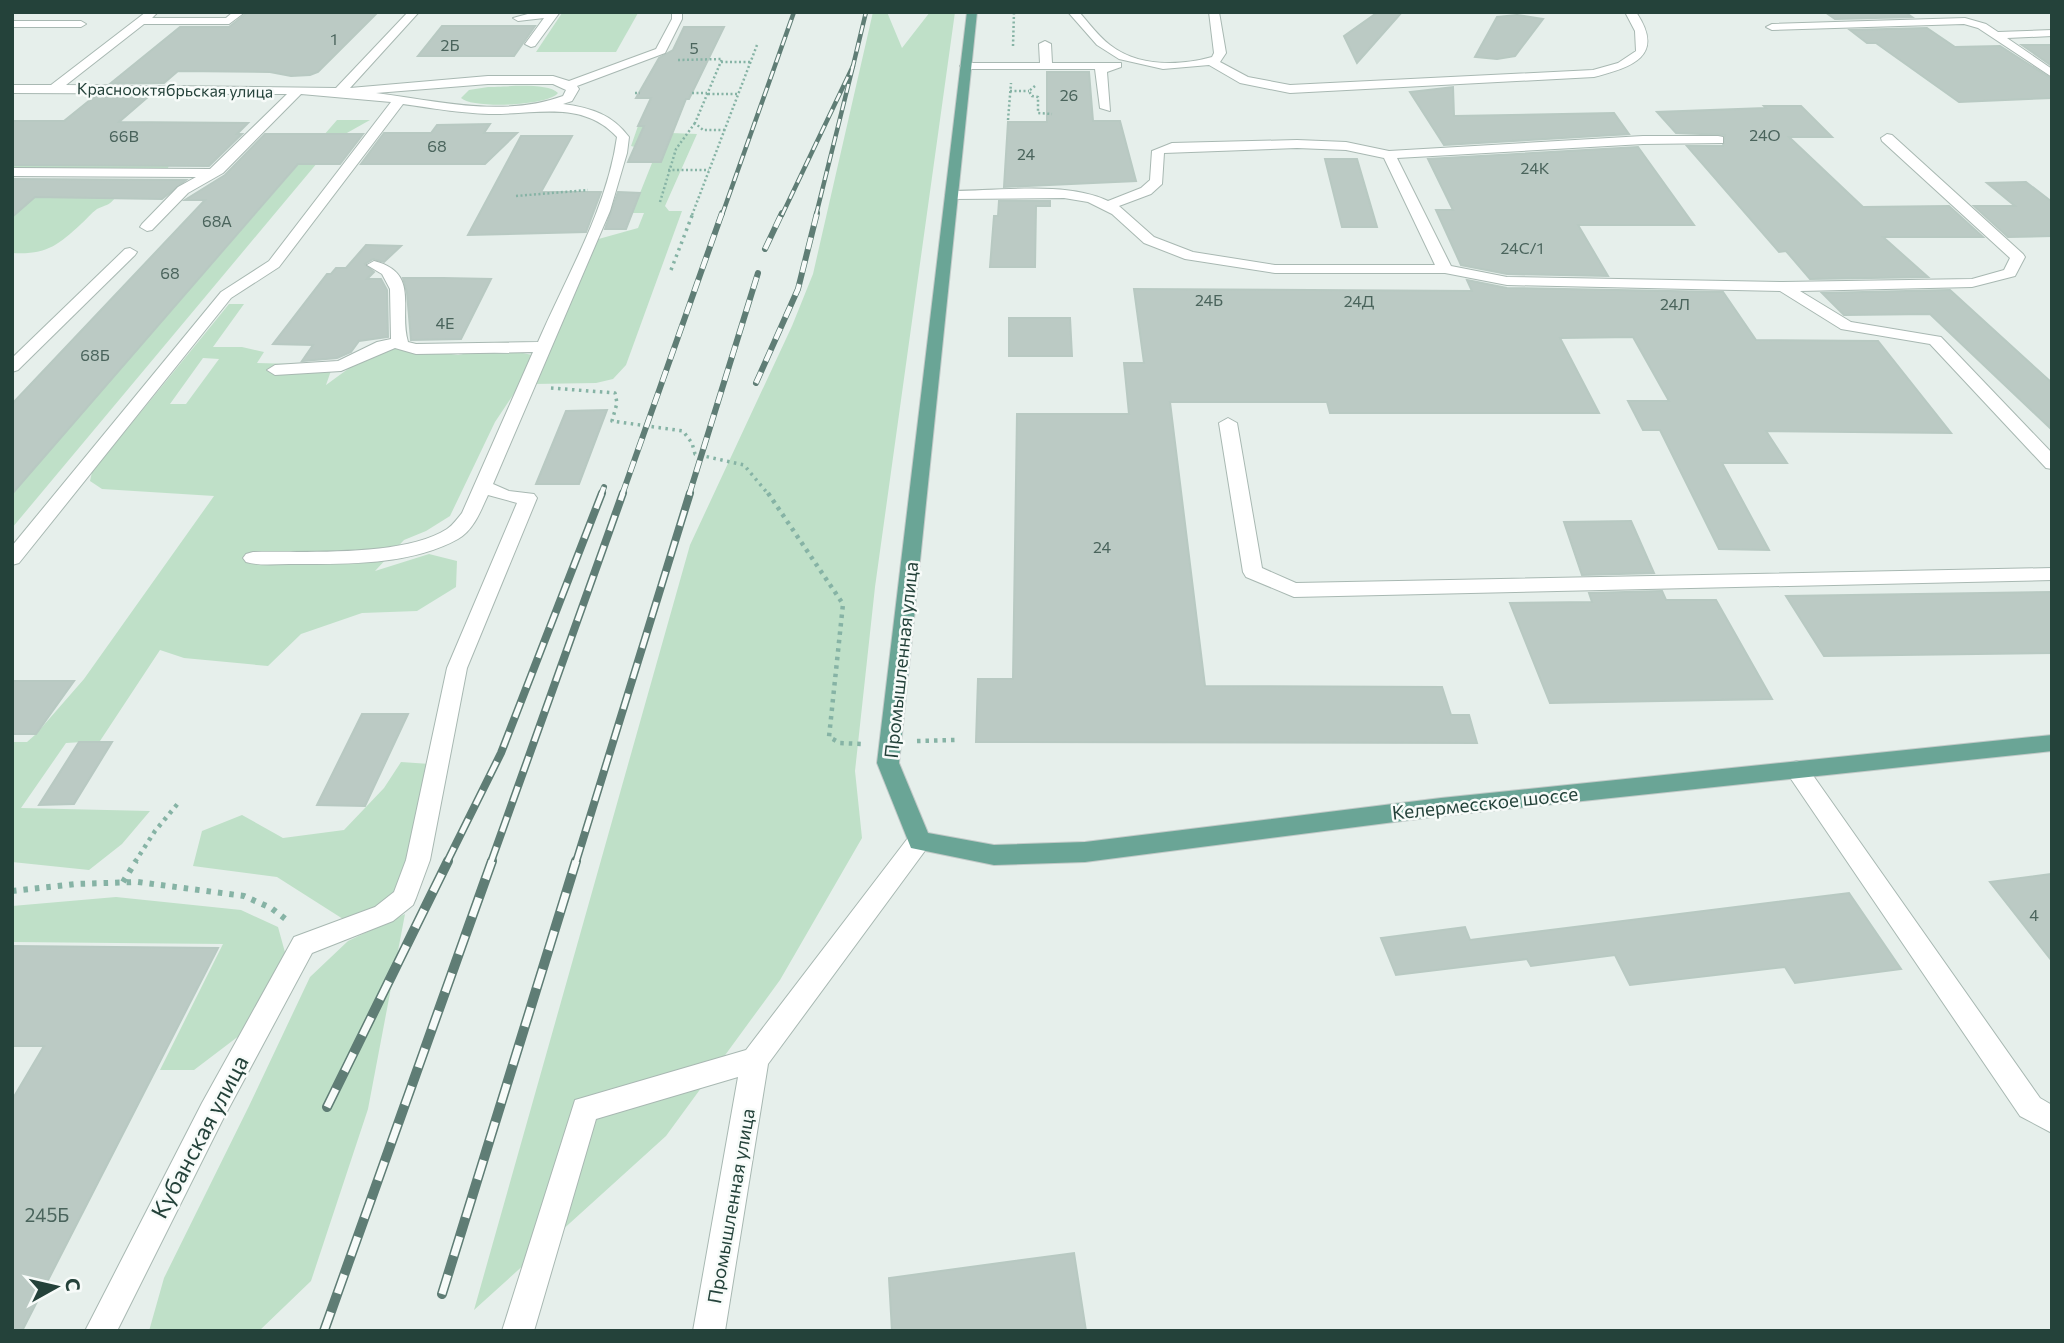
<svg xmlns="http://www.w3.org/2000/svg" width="2064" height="1343" font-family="Commissioner,sans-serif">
  <rect width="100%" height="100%" fill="#e6efeb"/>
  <g fill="#bfe0c8" fill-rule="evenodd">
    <path d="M873,12H887L902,48L930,12H955L875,587L855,771L862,838L780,980L666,1136L474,1310L690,545L792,326L813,274Z"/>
    <path d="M562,13H638L616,52H536Z"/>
    <path d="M488,87C504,87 547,82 558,93C548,106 472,109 461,98L469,90Z"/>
    <path d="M337,120H370L338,138L12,528V494Z"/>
    <path d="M638,126H674L671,133L697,134L665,206L669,211H682L626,365L613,379L596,383L533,384L595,240L638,228L644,213H632L652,163L660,162L664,155L631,146Z"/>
    <path d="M12,161L170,163L168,168H12Z"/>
    <path d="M12,197L115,198C109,206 105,205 97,209C91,213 86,220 81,224C57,246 46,255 12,253Z"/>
    <path d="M229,304H244L213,347H242L264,352L257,363L333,365L326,385L352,366L394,346L458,355L484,350L514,351L532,355L517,389L495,422L450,516L426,531L404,540L375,571L429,554L457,561L456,587L417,611L362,613L301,634L268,666L184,658L160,650L100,741L66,743L21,808L150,811L122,844L89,870L12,862V742H27L36,734L84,679L214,496L102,489L90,481L92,472ZM203,358L219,359L186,404H170Z"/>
    <path d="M401,762L430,764L401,894L386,907L343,919L277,877L193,866L202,831L242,815L283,838L344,830L384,788Z"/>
    <path d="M116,897L241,910L278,927L286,956L248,1029L194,1070H160L223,944L12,942V906Z"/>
    <path d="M405,914L368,1109L311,1281L259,1331H149L164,1278L249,1106L310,977L348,941Z"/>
  </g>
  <g fill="#bbcac4" stroke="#b8c9c2" stroke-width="2">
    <path d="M248,12H378L318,72L310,75L291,76L270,72L178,71L164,83H111L180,27H229Z"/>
    <path d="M1378,12H1402L1357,63L1344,36Z"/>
    <path d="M1825,12H1905L1912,17L1835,19Z"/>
    <path d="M1517,15L1543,19L1515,56L1497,59L1475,57L1497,17Z"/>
    <path d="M442,26H535L514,56H418Z"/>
    <path d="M684,27H724L689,99H686L661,162H628L644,126H638L651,98H636L659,58L673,50Z"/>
    <path d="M1927,28L1955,47L2000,46L2052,79V98L1959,102L1876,43H1867L1850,30Z"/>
    <path d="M2022,45H2052V66Z"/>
    <path d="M1047,72H1089L1093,121H1120L1136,181L1004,187L1008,122H1047Z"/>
    <path d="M1453,87L1454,116L1614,113L1629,134L1444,145L1410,92Z"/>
    <path d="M95,96H149L119,122L248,123L237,134H242L209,166L12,165V121H64Z"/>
    <path d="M1764,106H1801L1832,137H1789L1863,207L1949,206L1983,237H1883L1928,277L1810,279L1786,251L1779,252L1687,146H1723L1725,135L1676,133L1657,112L1766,108Z"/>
    <path d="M490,124L484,133H517L485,164H361L384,133H431L437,125Z"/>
    <path d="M265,134H363L340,164H298L12,494V404L205,200H185L225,175Z"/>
    <path d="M521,136H572L541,192H601L586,232L468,235Z"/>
    <path d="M1638,147L1694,225H1578L1608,276L1507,274L1461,265L1436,210H1453L1428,159Z"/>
    <path d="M1325,159H1357L1377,227H1342Z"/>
    <path d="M12,179L186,180L162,199L35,197L12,217Z"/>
    <path d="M2026,182L2052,202V236L2008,237L1974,206H2015L1987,183Z"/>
    <path d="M618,192L640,193L626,229H605Z"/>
    <path d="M999,201H1050V206H1036L1035,267H990L994,216H998Z"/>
    <path d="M366,245L401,246L384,262L373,259L365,264L374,272L367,279H381L387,290L388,337L359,341L351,352L337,358L302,361L313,345L273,344L327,274H331L336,268H346Z"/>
    <path d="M403,278H443L491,279L461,339L411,340L407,293Z"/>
    <path d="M1467,280L1507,288L1723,292L1756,340L1878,341L1951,433L1766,431L1787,463H1722L1769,550L1719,549L1660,430H1643L1628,401H1669L1633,337L1560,338L1599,413H1330L1327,402H1170L1205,686L1442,687L1451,715H1469L1477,743L976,742L978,679H1013L1017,414H1129L1124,363H1144L1134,289L1472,291Z"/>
    <path d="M1950,290L2052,383V430L1930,314L1844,315L1822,293Z"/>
    <path d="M1009,318H1070L1072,356H1009Z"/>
    <path d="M607,410L579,484H536L566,411Z"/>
    <path d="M1631,521L1654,573L1582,575L1564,522Z"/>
    <path d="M1662,591L1666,600H1716L1772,699L1550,703L1510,603L1592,602L1589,593Z"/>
    <path d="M2052,592V653L1824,656L1786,596Z"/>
    <path d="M12,681H74L36,734H12Z"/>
    <path d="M362,714H408L365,806L317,805Z"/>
    <path d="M79,742H112L74,804L39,805Z"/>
    <path d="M2052,874V961L1990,882Z"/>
    <path d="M1849,893L1901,969L1795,983L1785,967L1630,985L1615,955L1531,966L1527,959L1396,975L1381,938L1465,927L1470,940Z"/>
    <path d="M12,946L218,948L22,1331H12V1100L44,1046H12Z"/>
    <path d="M1074,1253L1086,1331H892L889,1278Z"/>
  </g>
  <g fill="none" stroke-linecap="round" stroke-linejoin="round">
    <g stroke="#a8b8b2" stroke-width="2">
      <g id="minor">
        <path d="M146,12H158L152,18H226L233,12H245L229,24H144L66,85L336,88L408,12H419L350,88L488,76H553L569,81L656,49L672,19V12H682V19L665,53L577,86L579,89L572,101L563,104C591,108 612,114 629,137L627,153L610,211L493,484L509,491L534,494L537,498L467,668L430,860L416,898L413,905L393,921L312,953L222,1121L117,1331H85L202,1103L294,937L375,907L394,892L406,860L447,668L517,503L488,495C481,510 474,530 458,539C410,566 343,564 289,564C275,564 260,566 246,562L243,558L246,554L253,552C304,551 404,557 447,529C453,525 457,519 462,513L533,352L416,354L395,348L341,371L275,375L267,370L275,365L338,361L377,342L391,339L390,289L382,274L367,265L374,261C421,273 398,309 408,342L416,344L538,342C566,277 607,209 617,137C582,99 534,115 489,114C460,113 431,108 403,104L279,267L231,298L19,563L12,565V546L221,292L269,261L391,102L301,94L223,173L188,193L152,230L147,231L140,227L142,224L178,187L196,177L12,176V168L210,169L287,94L12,93V85H51ZM488,84H553L566,90L563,96C503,118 437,101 376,93Z"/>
        <path d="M535,12H560L535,46L531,47L525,44L544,18L518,21L513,18Z"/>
        <path d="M1068,12H1079C1089,23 1098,36 1110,45C1138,67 1180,66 1212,57L1214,53L1209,12H1219L1226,53L1220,62L1248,77L1290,85L1593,70L1618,63L1636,51L1635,31L1625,12H1636C1666,56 1632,67 1594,77L1290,93L1240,83L1209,65L1163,69L1119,59L1097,45Z"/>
        <path d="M1965,18L1986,24L1998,32L2052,30V36L2007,38L2052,69V77L1978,28L1964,24L1772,30L1766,27L1772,24Z"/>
        <path d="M12,21H81L86,24L81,27H12Z"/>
        <path d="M1045,41L1051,44L1052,63H1121V67L1107,72L1110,111L1100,108L1095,69H966L960,66L966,63H1040L1039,44Z"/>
        <path d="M1887,134L1892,135L2023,254L2025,257L2015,276L1972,287L1800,291L1851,322L1941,337L2052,453V469L2046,468L1930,344L1841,329L1780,291L1507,285L1445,273H1275L1185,259L1144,243L1112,214L1088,202L1064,198L952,199L945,195L952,191C998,191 1067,181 1108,201L1141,188L1150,180L1152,151L1172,143L1297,140L1346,142L1389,151L1643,136H1718L1723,137V143L1643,144L1397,158L1451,266L1507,277L1783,282L1972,279L2004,270L2010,258L1882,141L1881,138ZM1297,148L1346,150L1384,158L1435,265H1275L1193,252L1154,237L1119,206L1151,194L1162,184L1164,153Z"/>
        <path d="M130,248L137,252L135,255L18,370L12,372V358L125,249Z"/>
        <path d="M1228,418L1237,423L1262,568L1296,583L2052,568V580L1294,597L1246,577L1243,572L1219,423Z"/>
        <path d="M1797,761L1805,764L2040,1098L2052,1105V1133L2020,1116L1789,776L1786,770L1789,764Z"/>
        <path d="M919,832L927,834L931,841L927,848L768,1064L725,1331H693L738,1077L596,1119L534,1331H502L575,1100L746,1050L911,834Z"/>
      </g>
    </g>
    <g stroke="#c2cac8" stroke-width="2">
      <path id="major" d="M967,12H977L899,763L928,833L994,845L1085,842L1441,798L2052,735V751L1441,816L1085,862L994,865L911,848L877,763Z"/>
    </g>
    <g stroke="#86b3a5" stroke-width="2.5" stroke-dasharray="2 2.5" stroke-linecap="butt">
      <path d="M1013,46L1014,12"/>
      <path d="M678,60L722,59L695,123L703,130H725"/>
      <path d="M721,62H751"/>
      <path d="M1035,86L1029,91L1032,96L1038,97V113L1052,114"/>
      <path d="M1010,91H1029"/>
      <path d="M635,93H640"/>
      <path d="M692,93H707"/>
      <path d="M708,94H739"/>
      <path d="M1008,120L1011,83"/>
      <path d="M668,170H709"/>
      <path d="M516,196L588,190"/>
      <path d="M660,202L676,149L695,123"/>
      <path d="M692,215L757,45"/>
    </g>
    <g stroke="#86b3a5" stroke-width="3.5" stroke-dasharray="2.5 4.5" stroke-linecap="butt">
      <path d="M671,270L693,213"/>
      <path d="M551,388L615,393L617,403L612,421L683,431L692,443L695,454L744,465L769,495"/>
    </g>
    <g stroke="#86b3a5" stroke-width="4.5" stroke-dasharray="3.5 5" stroke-linecap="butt">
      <path d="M768,493L843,604L829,737L840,743L863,744"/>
      <path d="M917,741L955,740"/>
      <path d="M135,862L155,831L180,801"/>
    </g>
    <g stroke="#86b3a5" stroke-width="6" stroke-dasharray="4.5 7" stroke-linecap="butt">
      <path d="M123,882L136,861"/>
      <path d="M12,891L75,884L138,882L244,896L271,908L288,921"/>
    </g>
    <use href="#minor" fill="#fff" fill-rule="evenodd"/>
    <use href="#major" fill="#6aa596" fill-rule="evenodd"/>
    <g stroke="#5f7d75" stroke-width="4.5">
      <g id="rail-far3">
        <path d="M722,215L794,12"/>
        <path d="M782,215L853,66L866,12"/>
        <path d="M816,215L853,66"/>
      </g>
    </g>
    <g stroke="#5f7d75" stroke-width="6">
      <g id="rail-far2">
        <path d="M765,249L782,213"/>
        <path d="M756,383L798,289L817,213"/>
        <path d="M601,495L604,487"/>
        <path d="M622,495L722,213"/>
        <path d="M689,495L758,273"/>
      </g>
    </g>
    <g stroke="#5f7d75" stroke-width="8">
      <g id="rail-far1">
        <path d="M447,862L501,753L602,493"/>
        <path d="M491,862L623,493"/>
        <path d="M576,862L690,493"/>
      </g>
    </g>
    <g stroke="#5f7d75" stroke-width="10">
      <g id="rail">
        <path d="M327,1107L448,861"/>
        <path d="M442,1294L576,861"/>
        <path d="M324,1331L492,861"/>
      </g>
    </g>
    <use href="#rail-far3" stroke="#f7fbf9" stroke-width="2.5" stroke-dasharray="9" stroke-linecap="butt"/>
    <use href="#rail-far2" stroke="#f7fbf9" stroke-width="4.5" stroke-dasharray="12" stroke-linecap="butt"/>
    <use href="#rail-far1" stroke="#f7fbf9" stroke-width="5" stroke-dasharray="16" stroke-linecap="butt"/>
    <use href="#rail" stroke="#f7fbf9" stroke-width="7" stroke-dasharray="20" stroke-linecap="butt"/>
  </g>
  <g text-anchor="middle" stroke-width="5" stroke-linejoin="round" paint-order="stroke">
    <g font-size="16" fill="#4a645c">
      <text x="334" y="45">1</text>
      <text x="450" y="51">2Б</text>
      <text x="694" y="54">5</text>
      <text x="1069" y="101">26</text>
      <text x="1765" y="141">24О</text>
      <text x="124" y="142">66В</text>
      <text x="437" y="152">68</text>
      <text x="1026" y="160">24</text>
      <text x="1535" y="174">24К</text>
      <text x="217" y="227">68А</text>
      <text x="1522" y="254">24С/1</text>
      <text x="170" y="279">68</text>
      <text x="1209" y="306">24Б</text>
      <text x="1359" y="307">24Д</text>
      <text x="1675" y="310">24Л</text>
      <text x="445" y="329">4Е</text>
      <text x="95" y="361">68Б</text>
      <text x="1102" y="553">24</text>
      <text x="2034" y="921">4</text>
    </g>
    <g font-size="16" fill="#24423a" stroke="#f7fbf9">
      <text transform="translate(175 90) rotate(1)" y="6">Краснооктябрьская улица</text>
    </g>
    <g font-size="19" fill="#24423a" stroke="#f7fbf9">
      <text transform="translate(901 660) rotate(-84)" y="7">Промышленная улица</text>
      <text transform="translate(1485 803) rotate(-6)" y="7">Келермесское шоссе</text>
      <text transform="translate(731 1206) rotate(-80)" y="7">Промышленная улица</text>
    </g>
    <g font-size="19" fill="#4a645c">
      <text x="47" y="1222">245Б</text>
    </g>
    <g font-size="23" fill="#24423a" stroke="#f7fbf9">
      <text transform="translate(200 1137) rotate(-62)" y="8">Кубанская улица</text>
    </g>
  </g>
  <rect width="2064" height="1343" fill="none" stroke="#24423a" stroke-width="28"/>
  <g transform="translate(56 1287) rotate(82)" stroke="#f7fbf9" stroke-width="5" paint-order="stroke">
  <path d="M0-5L12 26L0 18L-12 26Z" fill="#24423a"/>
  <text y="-10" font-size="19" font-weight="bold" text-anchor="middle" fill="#24423a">С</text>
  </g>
</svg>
